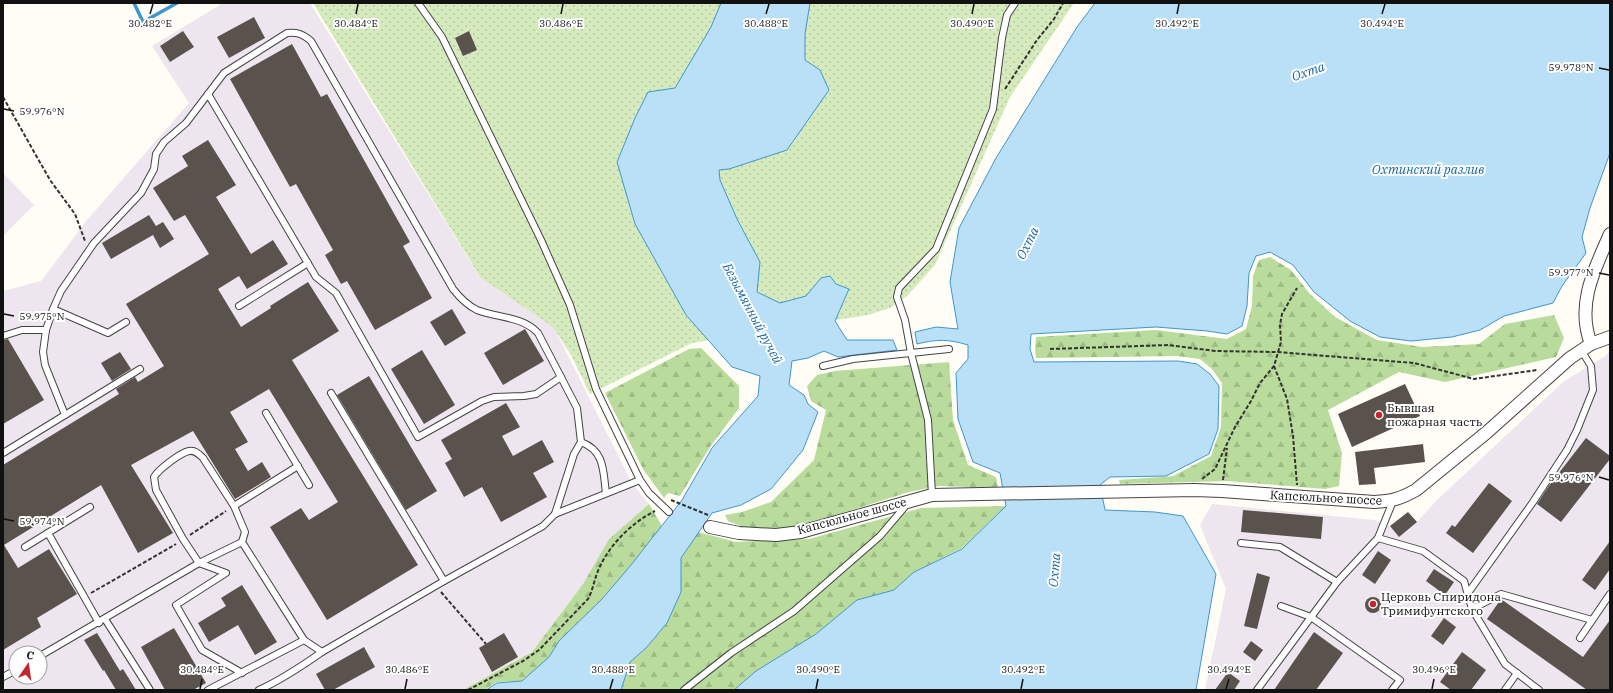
<svg xmlns="http://www.w3.org/2000/svg" width="1613" height="693" font-family="'IBM Plex Serif',serif">
  <defs>
    <pattern id="grass-dots" width="8" height="8" patternUnits="userSpaceOnUse"><rect width="8" height="8" fill="#d5ebbd"/><path d="M2 2h.1M6 6h.1" fill="none" stroke="#b6c8a1" stroke-width="1.8" stroke-linecap="round"/></pattern>
    <pattern id="forest-firs" width="22" height="20" patternUnits="userSpaceOnUse"><rect width="22" height="20" fill="#b9dc9c"/><path d="M5 1l3.5 6h-7zM16 11l3.5 6h-7z" fill="#9ebc85"/></pattern>
  </defs>
  <rect width="100%" height="100%" fill="#fffdf5"/>
  <g fill="#eee6ef" fill-rule="evenodd">
    <path d="M223,3H310L479,276L553,326L632,483L649,504L609,539L583,584L532,652L463,690H3V291L41,281L87,220L189,103L152,46ZM16,653H40V677H16Z"/>
    <path d="M3,173L34,205L3,236Z"/>
    <path d="M1610,351V690H1205L1226,589L1200,525L1212,504L1374,520L1390,526L1408,512L1417,522L1437,500L1563,382L1605,356Z"/>
  </g>
  <path fill="url(#grass-dots)" d="M313,3H1074L1010,97L935,265L907,296L890,308L868,315L692,343L590,394L571,355L553,327L480,277Z"/>
  <g fill="url(#forest-firs)">
    <path d="M1270,257L1291,270L1310,294L1335,317L1377,340L1422,347L1479,344L1505,324L1554,315L1564,338L1556,357L1445,382L1399,372L1328,410L1342,453L1339,486L1325,489L1227,481L1120,484L1119,480L1173,476L1211,456L1221,427L1222,383L1212,369L1200,359L1177,356L1036,358L1035,349L1036,337L1156,330L1227,339L1246,329L1252,306L1253,276L1259,260Z"/>
    <path d="M701,348L739,386V408L710,447L680,496L668,493L664,498L643,469L605,393L689,349Z"/>
    <path d="M949,362L953,420L968,465L996,477L998,488L939,486L909,492L814,522L782,529L743,527L728,521L725,515L742,512L771,502L814,460L826,410L811,401L807,386L817,375L835,371Z"/>
    <path d="M649,504L662,526L631,565L603,598L559,641L549,657L535,670L521,681L497,682L484,690H463L532,652L583,584L609,539Z"/>
    <path d="M1006,506L962,548L914,572L894,590L857,600L816,634L756,671L734,690H621L630,662L646,648L667,623L681,592V558L698,532L736,542L809,539L921,508Z"/>
  </g>
  <g fill="#b9e0f7" stroke="#3f96cf">
    <path d="M721,3H810L805,34V60L820,70L829,90L787,150L729,169L719,170L720,180L737,219L760,262L757,292L780,303L806,296L821,278L830,276L836,284L849,289L835,321L847,340H893L897,350L838,357L824,351L808,358L792,361L789,385L804,395L808,404L818,412L803,450L771,489L741,505L712,513L681,558V592L667,623L646,648L630,662L621,690H486L497,683L522,681L549,657L559,641L603,598L631,565L682,500L712,448L758,396L760,376L732,367L686,315L635,224L617,162L635,118L648,92L675,88L711,27Z"/>
    <path d="M1095,3H1610V153L1590,208L1582,237L1586,253L1562,286L1553,303L1504,316L1480,330L1452,337L1411,341L1380,337L1350,321L1314,292L1293,265L1270,252L1256,256L1249,273L1247,306L1242,326L1227,334L1207,331L1156,327L1031,334L1030,349L1034,362L1178,361L1197,364L1210,374L1219,386L1218,429L1209,454L1166,476L1110,477L1100,485L1105,510L1155,512L1183,516L1216,574L1196,690H734L756,671L816,634L857,600L894,590L914,572L962,549L1006,506L1000,473L973,462L958,419L956,373L968,359V345C948,339 937,339 917,344L915,332L936,327L958,329L950,282L959,228L996,158L1077,27Z"/>
  </g>
  <g fill="none" stroke-linecap="round" stroke-linejoin="round">
    <path stroke="#3f96cf" stroke-width="3.5" d="M134,3L143,22L177,3"/>
  </g>
  <g fill="#5a524d">
    <path d="M254,17L265,38L229,58L217,37Z"/>
    <path d="M183,31L194,47L170,62L160,46Z"/>
    <path d="M469,31L477,50L463,56L455,38Z"/>
    <path d="M292,44L321,97L327,94L410,242L403,246L432,298L375,330L347,281L341,284L325,255L333,250L296,184L290,187L230,79Z"/>
    <path d="M208,140L236,185L216,197L251,254L273,240L288,264L247,289L239,276L218,289L241,327L271,308L270,306L308,282L339,331L292,360L418,565L327,620L270,527L301,508L309,520L338,502L269,389L230,412L248,442L235,449L248,471L262,462L271,477L235,499L193,431L131,465L173,533L138,553L101,485L4,545L18,568L49,549L77,594L37,618L41,627L3,650V465L119,394L116,389L135,377L138,382L164,366L126,304L209,254L185,215L174,221L153,188L188,166L182,156Z"/>
    <path d="M149,215L156,226L163,222L174,239L160,248L153,235L111,259L102,243Z"/>
    <path d="M452,309L466,333L445,346L430,322Z"/>
    <path d="M525,329L544,361L503,385L484,353Z"/>
    <path d="M8,339L44,400L3,424V340Z"/>
    <path d="M422,350L455,405L424,424L391,369Z"/>
    <path d="M120,352L131,369L112,381L101,363Z"/>
    <path d="M369,376L437,491L406,510L337,395Z"/>
    <path d="M1405,384L1420,416L1352,447L1338,414Z"/>
    <path d="M506,403L520,427L502,436L513,456L542,440L554,462L533,473L547,497L501,522L482,487L464,497L445,463L452,459L441,440Z"/>
    <path d="M1586,438L1610,456V459L1561,522L1537,504L1548,487Z"/>
    <path d="M1423,444L1425,462L1374,468L1376,484L1359,485L1355,452Z"/>
    <path d="M1489,483L1512,501L1473,553L1446,533L1452,525L1455,527Z"/>
    <path d="M1243,510L1323,517L1321,539L1241,532Z"/>
    <path d="M1408,512L1417,522L1399,537L1390,526Z"/>
    <path d="M1610,541V569L1595,590L1582,580Z"/>
    <path d="M1378,551L1391,560L1375,584L1362,575Z"/>
    <path d="M1434,569L1454,582L1445,595L1426,581Z"/>
    <path d="M1257,573L1270,577L1257,629L1244,626Z"/>
    <path d="M242,585L277,642L255,655L238,625L209,642L198,623L226,606L221,598Z"/>
    <circle cx="1373" cy="605" r="8"/>
    <path d="M1501,599L1583,657L1610,620V690H1587L1487,619Z"/>
    <path d="M1444,618L1456,627L1443,645L1431,636Z"/>
    <path d="M174,628L206,683L193,690H165L141,647Z"/>
    <path d="M1314,632L1343,653L1316,690H1274Z"/>
    <path d="M97,633L120,671L123,669L136,690H116L104,670L103,671L84,640Z"/>
    <path d="M504,633L518,657L492,672L479,648Z"/>
    <path d="M1251,641L1263,650L1255,661L1243,652Z"/>
    <path d="M364,647L375,667L333,690H325L316,674Z"/>
    <path d="M1462,652L1486,670L1471,690H1451L1440,682Z"/>
    <path d="M1228,672L1240,681L1234,690H1215Z"/>
  </g>
  <g fill="none" stroke-linecap="round" stroke-linejoin="round">
    <g stroke="#444" stroke-width="8">
      <g id="service">
        <path d="M418,3L442,37L541,240L570,305L596,389L640,480L649,493L669,512"/>
        <path d="M208,94L316,277L336,293L418,437L482,401L494,397L524,396L536,394L561,377"/>
        <path d="M239,306L308,263"/>
        <path d="M53,309L108,333L126,322"/>
        <path d="M3,336L22,330H46"/>
        <path d="M823,366L853,359L949,349"/>
        <path d="M331,393L444,581"/>
        <path d="M266,413L309,485"/>
        <path d="M65,415L140,369"/>
        <path d="M3,453L65,415L45,365L43,352L46,330L53,309L61,291L94,243L141,193L154,169L156,154L164,142L186,123L224,73L287,33C297,32 303,34 311,41L453,289C460,298 467,305 477,310C498,318 522,316 538,333L577,408L581,442C605,451 603,471 606,493"/>
        <path d="M932,495L928,420L911,353L905,320L897,297L899,288L936,249L993,109L1002,38L1007,15L1015,3"/>
        <path d="M234,506L298,466"/>
        <path d="M555,514L640,480"/>
        <path d="M48,533L99,623"/>
        <path d="M1378,538L1423,551L1464,581L1472,609L1505,664L1539,690"/>
        <path d="M242,542L245,532L234,506L203,458C199,454 195,450 189,451C180,453 159,469 154,477L156,490L183,539L199,563L226,573L176,605L202,650L242,673"/>
        <path d="M1241,543L1280,547L1337,582"/>
        <path d="M25,547L90,507"/>
        <path d="M1468,593L1533,502L1567,450L1577,430L1593,390L1591,366L1581,350"/>
        <path d="M1281,606L1311,617L1400,680L1392,690"/>
        <path d="M1472,609L1501,594L1592,620"/>
        <path d="M105,619L150,690"/>
        <path d="M1580,638L1610,594"/>
        <path d="M40,656L199,563L242,542L304,640L322,652L444,581L543,526L555,514L574,454L581,442"/>
        <path d="M3,677L16,670"/>
        <path d="M208,690L304,640"/>
        <path d="M259,690C281,680 302,666 322,652"/>
        <path d="M684,690L731,653L794,611L880,536L908,503"/>
        <path d="M1257,690L1337,582L1378,538L1393,501"/>
        <path d="M1505,690L1517,673"/>
      </g>
    </g>
    <g stroke="#444" stroke-width="14">
      <g id="minor">
        <path d="M1591,344C1576,305 1594,270 1610,234"/>
        <path d="M710,527L739,533L756,534L776,535L801,532L932,495L1194,490L1222,491L1374,502C1392,501 1400,499 1416,490L1486,433L1570,358L1591,344L1610,337"/>
      </g>
    </g>
    <g stroke="#333" stroke-width="2" stroke-dasharray="4 2" stroke-linecap="butt">
      <path d="M1005,89L1037,40L1054,19L1063,3"/>
      <path d="M3,97L50,180L75,214L85,241"/>
      <path d="M1050,349L1169,345L1215,351L1277,352L1414,363L1474,379L1537,370"/>
      <path d="M1274,366L1287,399L1293,436L1297,485"/>
      <path d="M1202,479L1215,469L1235,427L1251,401L1260,383L1274,366L1281,342L1280,325L1282,314L1297,288"/>
      <path d="M1223,480L1227,448"/>
      <path d="M671,500L708,515"/>
      <path d="M190,535L226,511"/>
      <path d="M441,592L486,644"/>
      <path d="M91,593L176,544"/>
      <path d="M468,690L523,661L539,650L588,599C593,590 594,580 598,571C608,546 631,523 655,511"/>
    </g>
    <use href="#service" stroke="#fff" stroke-width="6"/>
    <use href="#minor" stroke="#fff" stroke-width="12"/>
  </g>
  <path fill="none" stroke="#111" stroke-width="1.5" d="M150,14L153,4M356,14L358,4M561,14L563,4M766,14L769,4M972,14L974,4M1177,14L1179,4M1382,14L1385,4M1599,68L1609,70M4,109L14,111M1599,273L1609,275M4,314L14,316M1599,477L1609,480M4,519L14,521M200,689L202,679M405,689L407,679M610,689L613,679M816,689L818,679M1021,689L1023,679M1226,689L1229,679M1432,689L1434,679"/>
  <g fill="#c4262e" stroke="#fff" stroke-width="1.5">
    <circle cx="1379" cy="415" r="4"/>
    <circle cx="1373" cy="604" r="4"/>
  </g>
  <g text-anchor="middle" stroke-width="4" stroke-linejoin="round" paint-order="stroke">
    <g font-size="12" fill="#111" stroke="#fff" text-anchor="start">
      <text x="1387" y="412">Бывшая<tspan x="1387" dy="14">пожарная часть</tspan></text>
      <text x="1381" y="601">Церковь Спиридона<tspan x="1381" dy="14">Тримифунтского</tspan></text>
    </g>
    <g font-size="12" fill="#111" stroke="#fff">
      <text transform="translate(1326 498) rotate(3)" y="4">Капсюльное шоссе</text>
      <text transform="translate(852 516) rotate(-15)" y="4">Капсюльное шоссе</text>
    </g>
    <g font-size="13" font-style="italic" fill="#1768a6" stroke="#fff">
      <text transform="translate(1308 71) rotate(-19)" y="5">Охта</text>
      <text x="1428" y="174">Охтинский разлив</text>
      <text transform="translate(1027 243) rotate(-64)" y="5">Охта</text>
      <text transform="translate(753 313) rotate(62)" y="5">Безымянный ручей</text>
      <text transform="translate(1054 570) rotate(-85)" y="5">Охта</text>
    </g>
  </g>
  <g font-size="10" text-anchor="middle" fill="#111" stroke="#fff" stroke-width="4" stroke-linejoin="round" paint-order="stroke">
    <text x="150" y="27">30.482°E</text>
    <text x="356" y="27">30.484°E</text>
    <text x="561" y="27">30.486°E</text>
    <text x="766" y="27">30.488°E</text>
    <text x="972" y="27">30.490°E</text>
    <text x="1177" y="27">30.492°E</text>
    <text x="1382" y="27">30.494°E</text>
    <text x="1571" y="71">59.978°N</text>
    <text x="42" y="115">59.976°N</text>
    <text x="1571" y="276">59.977°N</text>
    <text x="42" y="320">59.975°N</text>
    <text x="1571" y="481">59.976°N</text>
    <text x="42" y="525">59.974°N</text>
    <text x="202" y="673">30.484°E</text>
    <text x="407" y="673">30.486°E</text>
    <text x="613" y="673">30.488°E</text>
    <text x="818" y="673">30.490°E</text>
    <text x="1023" y="673">30.492°E</text>
    <text x="1229" y="673">30.494°E</text>
    <text x="1434" y="673">30.496°E</text>
  </g>
  <rect width="1613" height="693" fill="none" stroke="#111111" stroke-width="8"/>
  <g transform="translate(28 665) rotate(13)"><circle r="19" fill="#ffffff" stroke="#a0a0a0"/>
  <path d="M0-3L7 15L0 10L-7 15Z" fill="#c4262e"/>
  <text y="-6" font-size="11" font-weight="bold" text-anchor="middle" fill="#111111">С</text>
  </g>
</svg>
